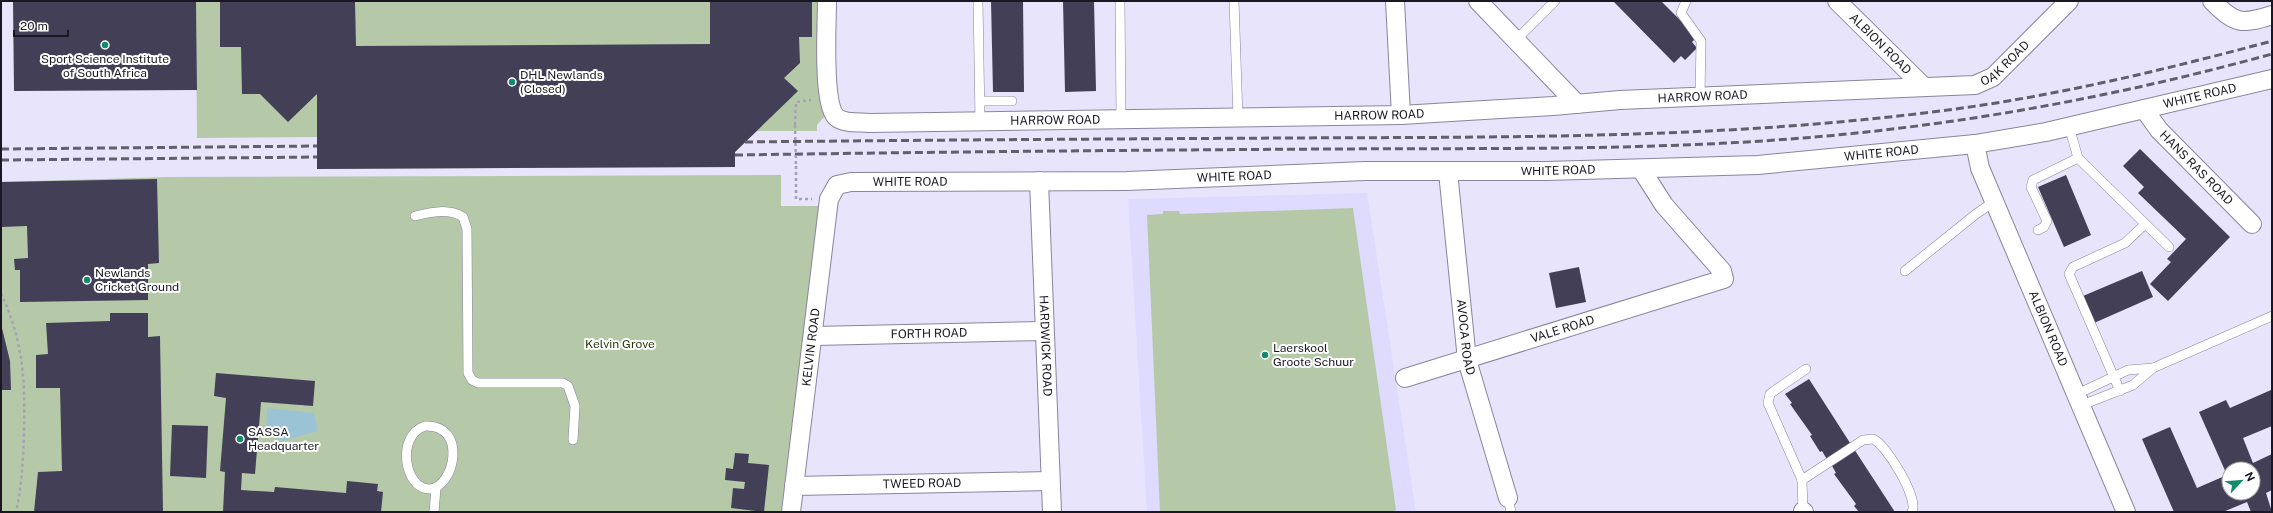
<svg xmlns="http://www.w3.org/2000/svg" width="2273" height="513" font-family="'Public Sans',sans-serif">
  <rect width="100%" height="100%" fill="#e7e4fb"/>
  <path fill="#dfdbfe" d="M1367,193L1416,512H1147L1128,199Z"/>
  <g fill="#b5c9a9">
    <path d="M196,1H827L832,108L817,125V131H757L735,152V167L317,169V137L197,138Z"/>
    <path d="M781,175V206H823L781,512H1V182L168,177Z"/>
    <path d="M1353,208L1396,510L1392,512H1160L1147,215L1163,214V211H1179L1180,214Z"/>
  </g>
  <path fill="#9ac3d6" d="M267,408L314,413L318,431L282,441L266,430Z"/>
  <g fill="#423f56" fill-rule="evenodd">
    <path d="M13,1H196L197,90L14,91Z"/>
    <path d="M220,1H355L356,46L710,44V1H812V37H799L800,63L784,78L798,91L735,152V167L317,169V94L288,122L260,94H242L241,47H220Z"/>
    <path d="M991,1H1023L1024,92H993Z"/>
    <path d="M1063,1H1094L1096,91L1065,92Z"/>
    <path d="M1613,1H1661L1697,37L1692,42L1697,48L1685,60L1681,56L1674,63Z"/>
    <path d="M2140,149L2230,237L2168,301L2150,284L2171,262L2167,259L2186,239L2138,193L2144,187L2123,166Z"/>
    <path d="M2066,175L2091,235L2064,247L2038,187Z"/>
    <path d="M157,179L159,263L148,264V300L20,302V270H15L14,259L28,258L27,226L1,227V182Z"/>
    <path d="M1579,267L1586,302L1556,308L1549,273Z"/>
    <path d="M2142,271L2153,297L2094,323L2083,296Z"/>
    <path d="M110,313H148V337L160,336L163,512H34L38,472L62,471L60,388H36V355L48,354L46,323L110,321Z"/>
    <path d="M1,324L10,361L11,390H1Z"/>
    <path d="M216,373L315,381L313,406L261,402L255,474L242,473L241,490L274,492L275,487L346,493L347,481L378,484L377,491L383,492L381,512H223L225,472L220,471L226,398L214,396Z"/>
    <path d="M1809,379L1852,446L1828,461L1822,451L1820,452L1810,436L1812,435L1790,404L1792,403L1785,394Z"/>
    <path d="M2271,390L2272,426L2243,438L2253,463L2272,454V490L2266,493L2272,512H2251L2247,502L2223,512H2174L2142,439L2170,427L2197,488L2227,475L2199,412L2226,400L2230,408ZM2229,469H2253V493H2229Z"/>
    <path d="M172,425L208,426L206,478L170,476Z"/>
    <path d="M1854,449L1895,512H1859L1854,506L1856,504L1834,474L1836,473L1831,464Z"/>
    <path d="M735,453L749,454L748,463L769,465L764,512L731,508L733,488L744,489L745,482L725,480L726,468L733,469Z"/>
  </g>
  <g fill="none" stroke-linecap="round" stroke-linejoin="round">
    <g stroke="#88859f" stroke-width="10">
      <g id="service">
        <path d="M978,1L980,121"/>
        <path d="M1120,1L1121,119"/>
        <path d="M1234,1L1238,117"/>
        <path d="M1686,1L1681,13L1701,41L1700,96"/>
        <path d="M1516,40L1555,1"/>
        <path d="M980,101H1012"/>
        <path d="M2069,126L2078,158L2169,247"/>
        <path d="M415,216C431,212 449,208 463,217L467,229L468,373L472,380L478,383H563L568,386L575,406L573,440"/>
        <path d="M2038,230L2044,227L2047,221L2031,187L2033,180L2078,158"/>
        <path d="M1905,271L1976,214L1995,201"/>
        <path d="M1806,369L1774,391L1770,394L1768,403L1802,480L1863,440L1873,439C1886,444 1919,498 1912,512"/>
        <path d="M2120,391L2069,274L2073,267L2125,243L2145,224"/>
        <path d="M2077,394L2128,370L2153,368"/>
        <path d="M2082,405L2133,385L2153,368L2272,316"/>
        <path d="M425,426C468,424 455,488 429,489C405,489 395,436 425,426Z"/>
        <path d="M1802,480L1803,511"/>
        <path d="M1508,498L1511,512"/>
        <path d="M434,512L436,488"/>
      </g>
    </g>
    <g stroke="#88859f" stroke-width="20">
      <g id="minor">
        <path id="s1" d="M827,1C827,24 822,102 836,117C844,124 860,122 869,123L1401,115L1553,106L1620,100L1975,85L1993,77L2069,1"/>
        <path d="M1395,1L1401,115"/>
        <path d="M1478,1L1577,104"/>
        <path id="s2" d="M1837,1L1924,87"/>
        <path d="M2212,1C2235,24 2241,25 2272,15"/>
        <path id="s3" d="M2144,109L2159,130L2252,224"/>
        <path id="s4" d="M1975,144L1980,168L2126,512"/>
        <path id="s5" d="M1448,172L1467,360L1508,498"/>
        <path id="s6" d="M1039,181L1052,512"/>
        <path id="s7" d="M814,336L1044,331"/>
        <path id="s8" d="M1405,378L1724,279L1722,271L1664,205L1641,169"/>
        <path id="s9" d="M794,486L1050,481"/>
        <path d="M1803,511L1804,512"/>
        <path id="s10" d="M791,512L829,199L837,185L851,182L1127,181L1365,171H1546L1758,165L1975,144L2046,132L2272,79"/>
      </g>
    </g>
    <g stroke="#a3a1b3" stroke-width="2.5" stroke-dasharray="3 3" stroke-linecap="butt">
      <path d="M795,125L796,102L811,100"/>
      <path d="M796,166V199H812"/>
      <path d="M1,293C24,344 25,379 24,433C23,460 22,486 16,512"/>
    </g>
    <use href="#service" stroke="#fff" stroke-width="9"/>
    <use href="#minor" stroke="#fff" stroke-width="18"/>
    <g stroke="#615f6e" stroke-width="3" stroke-dasharray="8 4" stroke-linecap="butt">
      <path d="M745,142C925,140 1105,139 1285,138C1501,137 1718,139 1932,112C2048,98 2160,71 2272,41"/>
      <path d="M1,149L317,146"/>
      <path d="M735,155C934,152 1134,150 1333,149C1501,148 1670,151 1837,135C1984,121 2130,93 2272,54"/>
      <path d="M1,160L317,157"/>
    </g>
    <path stroke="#a3a1b3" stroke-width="2.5" stroke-dasharray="3 3" stroke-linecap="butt" d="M795,125L796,166"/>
  </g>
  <g fill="#148a6c" stroke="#fff" stroke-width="1.5">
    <circle cx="105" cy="45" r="4"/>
    <circle cx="512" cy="82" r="4"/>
    <circle cx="87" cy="280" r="4"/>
    <circle cx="1265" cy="355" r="4"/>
    <circle cx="240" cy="439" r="4"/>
  </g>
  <g text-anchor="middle" stroke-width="4" stroke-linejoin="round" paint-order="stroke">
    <g font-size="12" fill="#191822" stroke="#fff">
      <text dy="4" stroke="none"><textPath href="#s2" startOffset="61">ALBION ROAD</textPath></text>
      <text dy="4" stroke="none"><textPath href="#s1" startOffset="1296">OAK ROAD</textPath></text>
      <text dy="4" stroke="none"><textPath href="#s10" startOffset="1701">WHITE ROAD</textPath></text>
      <text dy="4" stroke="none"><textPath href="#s1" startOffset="986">HARROW ROAD</textPath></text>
      <text dy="4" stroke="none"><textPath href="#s1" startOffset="662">HARROW ROAD</textPath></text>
      <text dy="4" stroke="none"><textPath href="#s1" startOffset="338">HARROW ROAD</textPath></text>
      <text dy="4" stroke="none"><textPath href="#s10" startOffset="1377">WHITE ROAD</textPath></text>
      <text dy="4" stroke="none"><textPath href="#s3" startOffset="79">HANS RAS ROAD</textPath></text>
      <text dy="4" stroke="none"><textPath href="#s10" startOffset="1053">WHITE ROAD</textPath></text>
      <text dy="4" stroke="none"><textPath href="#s10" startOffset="729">WHITE ROAD</textPath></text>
      <text dy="4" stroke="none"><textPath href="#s10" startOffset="405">WHITE ROAD</textPath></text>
      <text dy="4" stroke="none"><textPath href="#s4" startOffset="199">ALBION ROAD</textPath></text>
      <text dy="4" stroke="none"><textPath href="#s8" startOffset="165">VALE ROAD</textPath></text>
      <text dy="4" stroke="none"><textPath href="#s7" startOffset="115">FORTH ROAD</textPath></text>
      <text dy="4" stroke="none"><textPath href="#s5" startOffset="166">AVOCA ROAD</textPath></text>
      <text dy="4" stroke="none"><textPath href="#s6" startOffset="165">HARDWICK ROAD</textPath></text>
      <text dy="4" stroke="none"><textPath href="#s10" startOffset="166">KELVIN ROAD</textPath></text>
      <text dy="4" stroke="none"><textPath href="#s9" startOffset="128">TWEED ROAD</textPath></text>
    </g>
    <g font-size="12" fill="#191822" stroke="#fff" text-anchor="start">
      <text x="105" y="63" text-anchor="middle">Sport Science Institute<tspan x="105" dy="14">of South Africa</tspan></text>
      <text x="520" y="79">DHL Newlands<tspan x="520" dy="14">(Closed)</tspan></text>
      <text x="95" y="277">Newlands<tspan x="95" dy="14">Cricket Ground</tspan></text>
      <text x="1273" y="352">Laerskool<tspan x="1273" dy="14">Groote Schuur</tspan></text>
      <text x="248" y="436">SASSA<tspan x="248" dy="14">Headquarter</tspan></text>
    </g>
    <g font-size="12" fill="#1f3805" stroke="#fff">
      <text x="620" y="348">Kelvin Grove</text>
    </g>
  </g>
  <rect width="2273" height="513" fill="none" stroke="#191822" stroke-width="4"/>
  <g transform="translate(2241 481) rotate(64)"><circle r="19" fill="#ffffff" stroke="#a3a3a7"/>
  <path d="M0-3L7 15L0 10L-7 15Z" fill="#148a6c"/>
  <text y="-6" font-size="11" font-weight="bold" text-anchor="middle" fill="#191822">N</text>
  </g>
  <path d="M14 30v6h54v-6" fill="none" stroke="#191822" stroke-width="2"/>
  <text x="20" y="30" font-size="12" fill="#191822" stroke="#ffffff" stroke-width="3" paint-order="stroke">20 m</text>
</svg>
